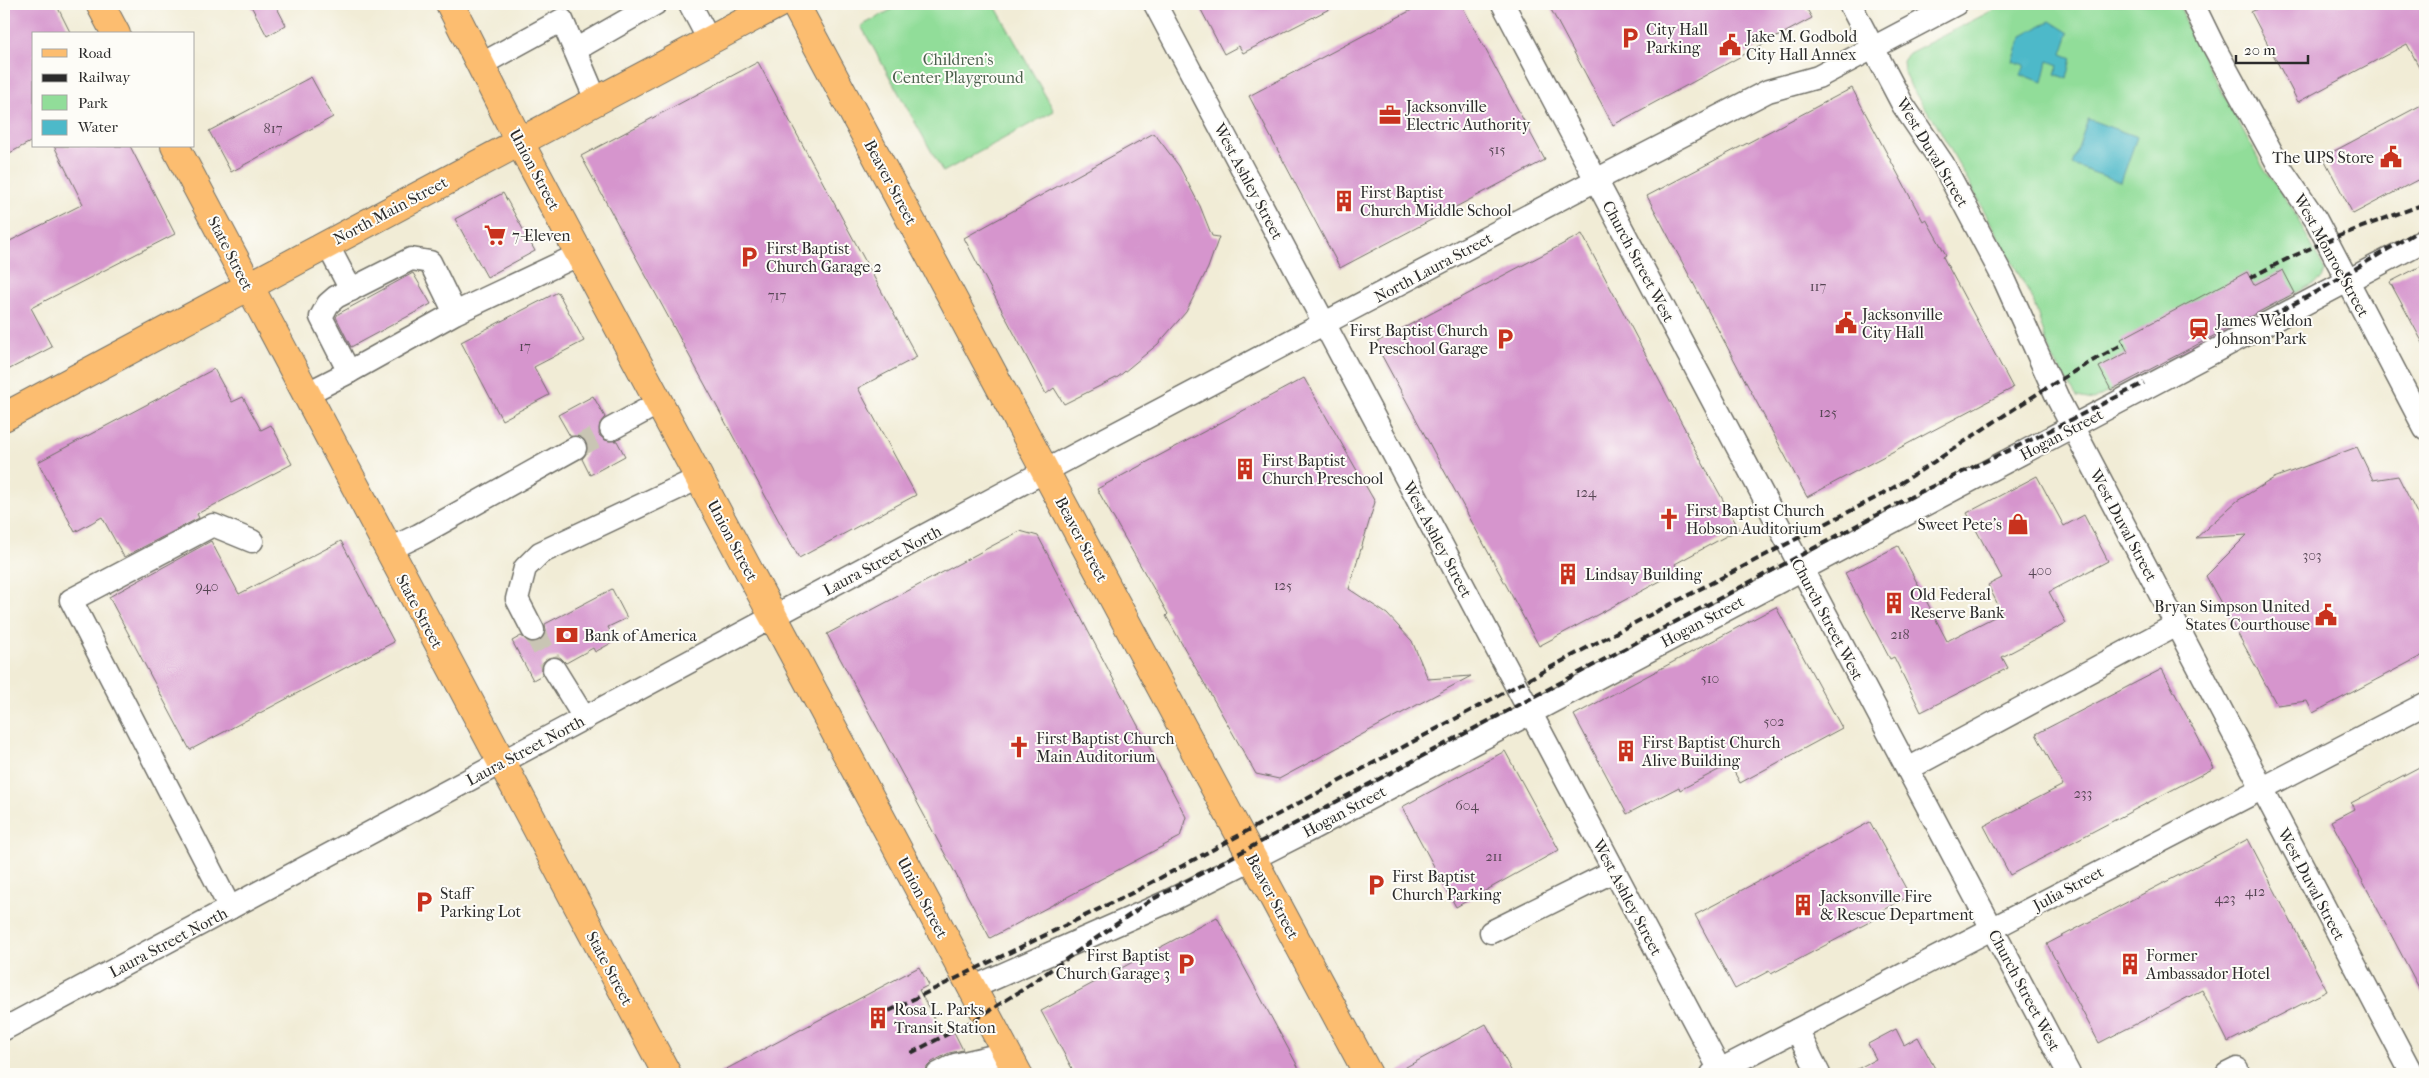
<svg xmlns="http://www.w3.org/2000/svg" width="2429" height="1078" font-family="'IM FELL French Canon',serif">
  <rect width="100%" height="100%" fill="#fdfcf7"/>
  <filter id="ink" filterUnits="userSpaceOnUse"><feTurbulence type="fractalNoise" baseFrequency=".02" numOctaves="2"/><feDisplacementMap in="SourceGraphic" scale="10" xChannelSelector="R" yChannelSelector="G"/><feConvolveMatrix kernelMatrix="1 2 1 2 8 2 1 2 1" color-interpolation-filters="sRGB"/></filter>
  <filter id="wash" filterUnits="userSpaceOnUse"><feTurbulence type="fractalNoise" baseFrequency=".0096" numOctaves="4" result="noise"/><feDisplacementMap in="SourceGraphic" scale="20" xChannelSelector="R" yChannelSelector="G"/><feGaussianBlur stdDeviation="1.12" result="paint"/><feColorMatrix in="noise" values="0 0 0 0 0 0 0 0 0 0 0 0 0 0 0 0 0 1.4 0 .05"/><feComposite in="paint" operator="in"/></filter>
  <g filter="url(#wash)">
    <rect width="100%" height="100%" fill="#f1ecd6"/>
    <g fill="#91dd99" stroke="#5e8462">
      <path d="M902,4H994L1054,111L943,172L861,26Z"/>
      <path d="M2005,4H2180L2187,27L2264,169L2291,206L2325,271L2322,279L2093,400L2077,397L2051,356L2033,300L1936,123L1912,89L1904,71L1903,61L1909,53Z"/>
    </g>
    <g fill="#4db9c9" stroke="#3c727a">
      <path d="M2050,21L2069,33L2062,54L2072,58L2067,79L2055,74L2058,65L2048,61L2043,82L2021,75L2025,65L2013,61L2022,36Z"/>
      <path d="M2088,119L2137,137L2121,182L2072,165Z"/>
    </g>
    <g id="blocks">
      <g fill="#d695cd">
        <path d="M4,4H56L71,34H34V140L4,156Z"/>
        <path d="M250,4H275L286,25L267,36Z"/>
        <path d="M1198,4H1339L1243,53L1239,46L1224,54Z"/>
        <path d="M1423,4H1461L1545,160L1340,268L1249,96Z"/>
        <path d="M1548,4H1804L1812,18L1613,125Z"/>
        <path d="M2267,4H2425V78L2407,44L2298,102L2251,12Z"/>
        <path d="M758,62L917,357L858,388L916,495L799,558L581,156Z"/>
        <path d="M311,77L333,117L231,172L209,131Z"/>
        <path d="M1852,88L1923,221L1926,219L1946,255L1943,257L2013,388L1807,497L1647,196Z"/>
        <path d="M2425,103V176L2353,214L2323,157Z"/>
        <path d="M1154,133L1179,166L1200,206L1212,236L1219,237L1208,268L1186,312L1158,344L1118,377L1064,404L1054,388L1046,394L964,238Z"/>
        <path d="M54,146H130L175,234L31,308L52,347L4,372V244L83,204Z"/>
        <path d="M503,193L535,251L487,277L455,219Z"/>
        <path d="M1582,234L1687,433H1686L1739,529L1675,564L1679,571L1539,646L1375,343Z"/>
        <path d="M2425,264V347L2390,282Z"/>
        <path d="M2283,270L2295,293L2111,390L2099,367L2128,352L2121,339L2247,272L2254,285Z"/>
        <path d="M413,273L431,304L351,347L336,317L338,314Z"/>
        <path d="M558,292L584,341L534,367L549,395L502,420L461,342Z"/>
        <path d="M214,369L232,402L243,397L261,430L271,425L292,464L197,514L199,518L124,557L102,517L75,532L38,462Z"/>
        <path d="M1304,378L1375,502L1349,589L1387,614L1412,641L1428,679L1471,676L1279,779L1256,774L1166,616L1168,614L1097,489Z"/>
        <path d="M593,396L605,417L600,423L599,435L605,440L617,441L625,456L590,475L582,459L586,454L587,442L581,437L570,436L558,415Z"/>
        <path d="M2357,447L2373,480L2398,476L2425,529V654L2313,713L2307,701L2277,705L2206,576L2247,535L2196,538L2237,501L2274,478Z"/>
        <path d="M2037,476L2064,526L2084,515L2108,561L2049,592L2066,623L2002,657L2008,668L1921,712L1894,657L1890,659L1845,573L1898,546L1947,641L2002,613L1988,585L2002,578L1967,513Z"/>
        <path d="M1020,531L1038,536L1186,817L1180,837L990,938L827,634Z"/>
        <path d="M211,541L239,594L341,541L394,642L190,750L109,597Z"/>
        <path d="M612,589L627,618L608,627L615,641L595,652L593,648L566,663L560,657L548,658L542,663V675L533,680L512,641L521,636L532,643L539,641L546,631L545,624Z"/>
        <path d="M1776,607L1842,728L1740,783L1730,764L1680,790L1679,787L1627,814L1574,715Z"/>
        <path d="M2162,669L2214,768L2010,875L1984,826L2063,785L2036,734Z"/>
        <path d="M1505,751L1559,850L1456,907L1402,807Z"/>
        <path d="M2425,764V999L2331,821L2354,809L2351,803Z"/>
        <path d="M1870,822L1910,896L1875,914L1877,918L1771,974L1769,971L1735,989L1695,915Z"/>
        <path d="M2248,839L2327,991L2228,1042L2202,990L2099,1043L2047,944Z"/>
        <path d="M1217,917L1302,1074H1075L1041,1011Z"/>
        <path d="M919,967L929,985L919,990L944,1037L954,1032L963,1050L949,1053L932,1062L927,1067L925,1074H717Z"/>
        <path d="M1486,1024L1513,1074H1393Z"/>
        <path d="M1896,1029L1904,1045L1918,1037L1938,1074H1848L1876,1059L1868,1044Z"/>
      </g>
    </g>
  </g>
  <g filter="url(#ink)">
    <use href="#blocks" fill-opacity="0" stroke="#706f67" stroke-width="1"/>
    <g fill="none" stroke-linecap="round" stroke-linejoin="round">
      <g stroke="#c9c5b4" stroke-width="22" stroke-dasharray="22 11" stroke-linecap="butt">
        <path d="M575,448L611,429"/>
        <path d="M533,630L554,669"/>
      </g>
      <g stroke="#706f67" stroke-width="25">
        <g id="minor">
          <path d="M690,4L709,40"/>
          <path d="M1155,4L1722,1074"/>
          <path d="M1503,4L2069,1074"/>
          <path d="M1850,4L1903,105L1943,164L2005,281L2059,401L2412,1074"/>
          <path d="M2193,4L2213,45L2279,166L2316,220L2425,429"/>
          <path d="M575,50L655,4"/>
          <path d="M482,64L562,20L596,100"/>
          <path d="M327,244L351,290"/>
          <path d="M455,313L430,262L411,259L336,297L328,304L321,317L349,372L455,313L580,254"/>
          <path d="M306,394L349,372"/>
          <path d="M611,429L659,403"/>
          <path d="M388,550L419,535L575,448"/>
          <path d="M533,630L517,599L525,568L540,553L699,478"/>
          <path d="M554,669L585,719"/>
          <path d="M1908,769L2176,625"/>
          <path d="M230,908L71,600L213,525L252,541"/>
          <path d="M1491,932L1614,871"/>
          <path d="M972,988L1167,902L1311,829L2425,240"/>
          <path d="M4,1029L1075,455L1596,180L1768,91L1818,77L1956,4"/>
          <path d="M1797,1030L1819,1074"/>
          <path d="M938,1074L955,1065L1007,1053"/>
          <path d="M1712,1074L2425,704"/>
          <path d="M2227,1074L2237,1069"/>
        </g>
      </g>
      <g stroke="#706f67" stroke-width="30">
        <g id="major">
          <path d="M100,4L116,34"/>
          <path d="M450,4L519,141L1018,1074"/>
          <path d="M795,4L1368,1074"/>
          <path d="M175,146L667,1074"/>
          <path d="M4,417L778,4"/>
        </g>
      </g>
      <use href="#minor" stroke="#fff" stroke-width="22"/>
      <use href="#major" stroke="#fcbd6f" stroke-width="28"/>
      <g stroke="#2b2b2b" stroke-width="4" stroke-dasharray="8 4" stroke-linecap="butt">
        <path d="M2250,278C2309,246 2363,226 2425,204"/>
        <path d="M2271,316L2318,291L2425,227"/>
        <path d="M889,1011L1134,892L1594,644L1883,494C1964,445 2039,387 2124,344"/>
        <path d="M911,1053L971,1022L1019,992L1151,900L1918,493L2035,438L2144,383"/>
      </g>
    </g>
  </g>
  <defs>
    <g id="parking-bare" transform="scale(1.725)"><path d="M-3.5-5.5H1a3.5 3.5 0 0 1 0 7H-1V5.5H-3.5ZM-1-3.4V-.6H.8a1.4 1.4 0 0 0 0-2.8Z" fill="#c8321e" stroke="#fdfcf7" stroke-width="2.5" paint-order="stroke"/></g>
    <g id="civic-bare" transform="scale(1.725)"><path d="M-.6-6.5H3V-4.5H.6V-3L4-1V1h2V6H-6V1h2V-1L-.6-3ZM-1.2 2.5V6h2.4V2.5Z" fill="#c8321e" stroke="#fdfcf7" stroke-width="2.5" paint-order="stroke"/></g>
    <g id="office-bare" transform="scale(1.725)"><path d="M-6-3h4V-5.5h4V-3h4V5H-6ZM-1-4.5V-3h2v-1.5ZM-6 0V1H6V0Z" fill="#c8321e" stroke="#fdfcf7" stroke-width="2.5" paint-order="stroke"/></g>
    <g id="building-bare" transform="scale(1.725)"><path d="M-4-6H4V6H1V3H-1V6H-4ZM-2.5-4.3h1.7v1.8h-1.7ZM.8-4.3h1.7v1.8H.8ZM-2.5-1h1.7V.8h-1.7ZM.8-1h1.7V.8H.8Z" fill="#c8321e" stroke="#fdfcf7" stroke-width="2.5" paint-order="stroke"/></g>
    <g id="supermarket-bare" transform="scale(1.725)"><path d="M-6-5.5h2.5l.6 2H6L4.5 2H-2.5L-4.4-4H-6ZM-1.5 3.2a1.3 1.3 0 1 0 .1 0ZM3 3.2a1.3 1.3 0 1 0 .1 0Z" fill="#c8321e" stroke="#fdfcf7" stroke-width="2.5" paint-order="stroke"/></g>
    <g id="station-bare" transform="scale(1.725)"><path d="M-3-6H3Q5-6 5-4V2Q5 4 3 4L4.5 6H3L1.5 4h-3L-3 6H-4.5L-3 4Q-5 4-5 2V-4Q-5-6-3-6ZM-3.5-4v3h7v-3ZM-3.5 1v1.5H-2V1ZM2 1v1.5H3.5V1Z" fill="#c8321e" stroke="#fdfcf7" stroke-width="2.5" paint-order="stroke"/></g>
    <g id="church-bare" transform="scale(1.725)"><path d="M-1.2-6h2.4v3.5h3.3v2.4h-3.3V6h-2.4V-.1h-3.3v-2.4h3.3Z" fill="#c8321e" stroke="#fdfcf7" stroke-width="2.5" paint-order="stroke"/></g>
    <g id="shop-bare" transform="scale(1.725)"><path d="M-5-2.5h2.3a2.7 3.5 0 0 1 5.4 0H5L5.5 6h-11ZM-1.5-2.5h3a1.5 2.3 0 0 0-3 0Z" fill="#c8321e" stroke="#fdfcf7" stroke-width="2.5" paint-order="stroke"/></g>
    <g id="bank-bare" transform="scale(1.725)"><path d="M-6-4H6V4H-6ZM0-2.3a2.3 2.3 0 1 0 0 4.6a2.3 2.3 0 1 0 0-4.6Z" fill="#c8321e" stroke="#fdfcf7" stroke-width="2.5" paint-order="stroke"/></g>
  </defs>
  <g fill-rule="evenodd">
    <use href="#parking-bare" x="1630" y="38"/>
    <use href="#civic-bare" x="1730" y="45"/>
    <use href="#office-bare" x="1390" y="115"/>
    <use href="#civic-bare" x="2391" y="157"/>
    <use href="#building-bare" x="1344" y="201"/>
    <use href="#supermarket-bare" x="495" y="235"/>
    <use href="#parking-bare" x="749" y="257"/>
    <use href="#civic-bare" x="1846" y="323"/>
    <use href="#station-bare" x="2199" y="329"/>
    <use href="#parking-bare" x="1505" y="339"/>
    <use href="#building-bare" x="1245" y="469"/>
    <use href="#church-bare" x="1669" y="519"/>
    <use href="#shop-bare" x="2018" y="524"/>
    <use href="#building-bare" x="1568" y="574"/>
    <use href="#building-bare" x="1894" y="603"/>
    <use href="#civic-bare" x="2326" y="615"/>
    <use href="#bank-bare" x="567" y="635"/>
    <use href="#church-bare" x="1019" y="747"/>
    <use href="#building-bare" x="1626" y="751"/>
    <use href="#parking-bare" x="1376" y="885"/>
    <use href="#parking-bare" x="424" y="902"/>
    <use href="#building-bare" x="1803" y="905"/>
    <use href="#parking-bare" x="1186" y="964"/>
    <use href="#building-bare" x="2130" y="964"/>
    <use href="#building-bare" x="878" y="1018"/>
  </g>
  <g text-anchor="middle" stroke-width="4" stroke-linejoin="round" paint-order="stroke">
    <g font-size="14" fill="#564654">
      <text x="273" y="133">817</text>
      <text x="1497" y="154">515</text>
      <text x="1818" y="291">117</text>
      <text x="777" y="300">717</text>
      <text x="525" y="351">17</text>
      <text x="1828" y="417">125</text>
      <text x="1586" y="497">124</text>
      <text x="2312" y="560">303</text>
      <text x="2040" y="575">400</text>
      <text x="1283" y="590">125</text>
      <text x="207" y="591">940</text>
      <text x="1900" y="639">218</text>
      <text x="1710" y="683">510</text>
      <text x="1774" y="726">502</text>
      <text x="2083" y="798">233</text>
      <text x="1467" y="810">604</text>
      <text x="1494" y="861">211</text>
      <text x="2255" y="896">412</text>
      <text x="2225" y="903">423</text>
    </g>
    <g font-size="16" fill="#2b2b2b" stroke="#fdfcf7" text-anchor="start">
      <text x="1646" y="35">City Hall<tspan x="1646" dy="18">Parking</tspan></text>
      <text x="1746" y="42">Jake M. Godbold<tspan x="1746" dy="18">City Hall Annex</tspan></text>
      <text x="1406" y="112">Jacksonville<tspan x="1406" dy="18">Electric Authority</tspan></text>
      <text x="2374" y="163" text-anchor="end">The UPS Store</text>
      <text x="1360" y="198">First Baptist<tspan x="1360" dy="18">Church Middle School</tspan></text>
      <text x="512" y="241">7-Eleven</text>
      <text x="766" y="254">First Baptist<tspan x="766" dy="18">Church Garage 2</tspan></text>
      <text x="1862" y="320">Jacksonville<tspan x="1862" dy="18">City Hall</tspan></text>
      <text x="2216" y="326">James Weldon<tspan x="2216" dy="18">Johnson Park</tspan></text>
      <text x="1488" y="336" text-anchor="end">First Baptist Church<tspan x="1488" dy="18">Preschool Garage</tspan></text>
      <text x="1262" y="466">First Baptist<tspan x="1262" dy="18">Church Preschool</tspan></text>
      <text x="1686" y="516">First Baptist Church<tspan x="1686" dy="18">Hobson Auditorium</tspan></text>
      <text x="2002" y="530" text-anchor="end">Sweet Pete's</text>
      <text x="1585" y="580">Lindsay Building</text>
      <text x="1910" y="600">Old Federal<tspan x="1910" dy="18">Reserve Bank</tspan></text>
      <text x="2310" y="612" text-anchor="end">Bryan Simpson United<tspan x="2310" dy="18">States Courthouse</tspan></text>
      <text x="584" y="641">Bank of America</text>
      <text x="1036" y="744">First Baptist Church<tspan x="1036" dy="18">Main Auditorium</tspan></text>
      <text x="1642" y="748">First Baptist Church<tspan x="1642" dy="18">Alive Building</tspan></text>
      <text x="1392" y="882">First Baptist<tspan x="1392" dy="18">Church Parking</tspan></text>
      <text x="440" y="899">Staff<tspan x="440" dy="18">Parking Lot</tspan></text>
      <text x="1820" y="902">Jacksonville Fire<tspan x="1820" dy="18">&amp; Rescue Department</tspan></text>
      <text x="1170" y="961" text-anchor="end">First Baptist<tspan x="1170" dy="18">Church Garage 3</tspan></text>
      <text x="2146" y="961">Former<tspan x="2146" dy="18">Ambassador Hotel</tspan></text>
      <text x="894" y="1015">Rosa L. Parks<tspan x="894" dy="18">Transit Station</tspan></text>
    </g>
    <g font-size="16" fill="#4a604c" stroke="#fdfcf7">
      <text x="958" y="65">Children's<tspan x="958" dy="18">Center Playground</tspan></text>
    </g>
    <g font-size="16" fill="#2b2b2b" stroke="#fdfcf7">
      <text transform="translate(1933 152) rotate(59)" y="6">West Duval Street</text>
      <text transform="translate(535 169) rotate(62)" y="6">Union Street</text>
      <text transform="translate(1249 181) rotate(62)" y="6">West Ashley Street</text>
      <text transform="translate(891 182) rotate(62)" y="6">Beaver Street</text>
      <text transform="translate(390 210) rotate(-28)" y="6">North Main Street</text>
      <text transform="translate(231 253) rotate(63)" y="6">State Street</text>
      <text transform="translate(2332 255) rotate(61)" y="6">West Monroe Street</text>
      <text transform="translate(1639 261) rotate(62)" y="6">Church Street West</text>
      <text transform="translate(1433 267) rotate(-28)" y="6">North Laura Street</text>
      <text transform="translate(2061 434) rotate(-28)" y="6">Hogan Street</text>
      <text transform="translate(2124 525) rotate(62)" y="6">West Duval Street</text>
      <text transform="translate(1082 539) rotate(62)" y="6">Beaver Street</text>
      <text transform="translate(1438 539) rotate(62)" y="6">West Ashley Street</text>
      <text transform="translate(733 540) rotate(62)" y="6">Union Street</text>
      <text transform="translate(882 560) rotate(-28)" y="6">Laura Street North</text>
      <text transform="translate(420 611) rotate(62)" y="6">State Street</text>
      <text transform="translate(1828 619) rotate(62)" y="6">Church Street West</text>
      <text transform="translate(1702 621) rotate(-28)" y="6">Hogan Street</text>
      <text transform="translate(525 750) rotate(-28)" y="6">Laura Street North</text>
      <text transform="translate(1344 811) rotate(-28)" y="6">Hogan Street</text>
      <text transform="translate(2312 884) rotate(62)" y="6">West Duval Street</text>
      <text transform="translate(2068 888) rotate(-28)" y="6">Julia Street</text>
      <text transform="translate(1273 896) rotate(62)" y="6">Beaver Street</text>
      <text transform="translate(923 897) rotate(62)" y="6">Union Street</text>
      <text transform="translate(1628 897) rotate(62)" y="6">West Ashley Street</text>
      <text transform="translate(168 942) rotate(-28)" y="6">Laura Street North</text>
      <text transform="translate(610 968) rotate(62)" y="6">State Street</text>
      <text transform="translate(2025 990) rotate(62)" y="6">Church Street West</text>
    </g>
  </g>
  <rect width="2429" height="1078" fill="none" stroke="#fdfcf7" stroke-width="20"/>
  <rect x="32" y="32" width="162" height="115" fill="#fdfcf7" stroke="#a9a8a5"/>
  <rect x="42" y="49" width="25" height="8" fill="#fcbd6f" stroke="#a9a8a5"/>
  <text x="78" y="58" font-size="15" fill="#2b2b2b">Road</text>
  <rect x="42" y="74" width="25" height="8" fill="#2b2b2b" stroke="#a9a8a5"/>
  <text x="78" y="82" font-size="15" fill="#2b2b2b">Railway</text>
  <rect x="42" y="95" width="25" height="15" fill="#91dd99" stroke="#a9a8a5"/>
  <text x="78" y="108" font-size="15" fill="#2b2b2b">Park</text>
  <rect x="42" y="120" width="25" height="15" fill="#4db9c9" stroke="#a9a8a5"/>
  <text x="78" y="132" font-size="15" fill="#2b2b2b">Water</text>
  <path d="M2236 55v8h72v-8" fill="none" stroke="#2b2b2b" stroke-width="2.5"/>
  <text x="2244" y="55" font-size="15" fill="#2b2b2b" stroke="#fdfcf7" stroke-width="4" paint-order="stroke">20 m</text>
</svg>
